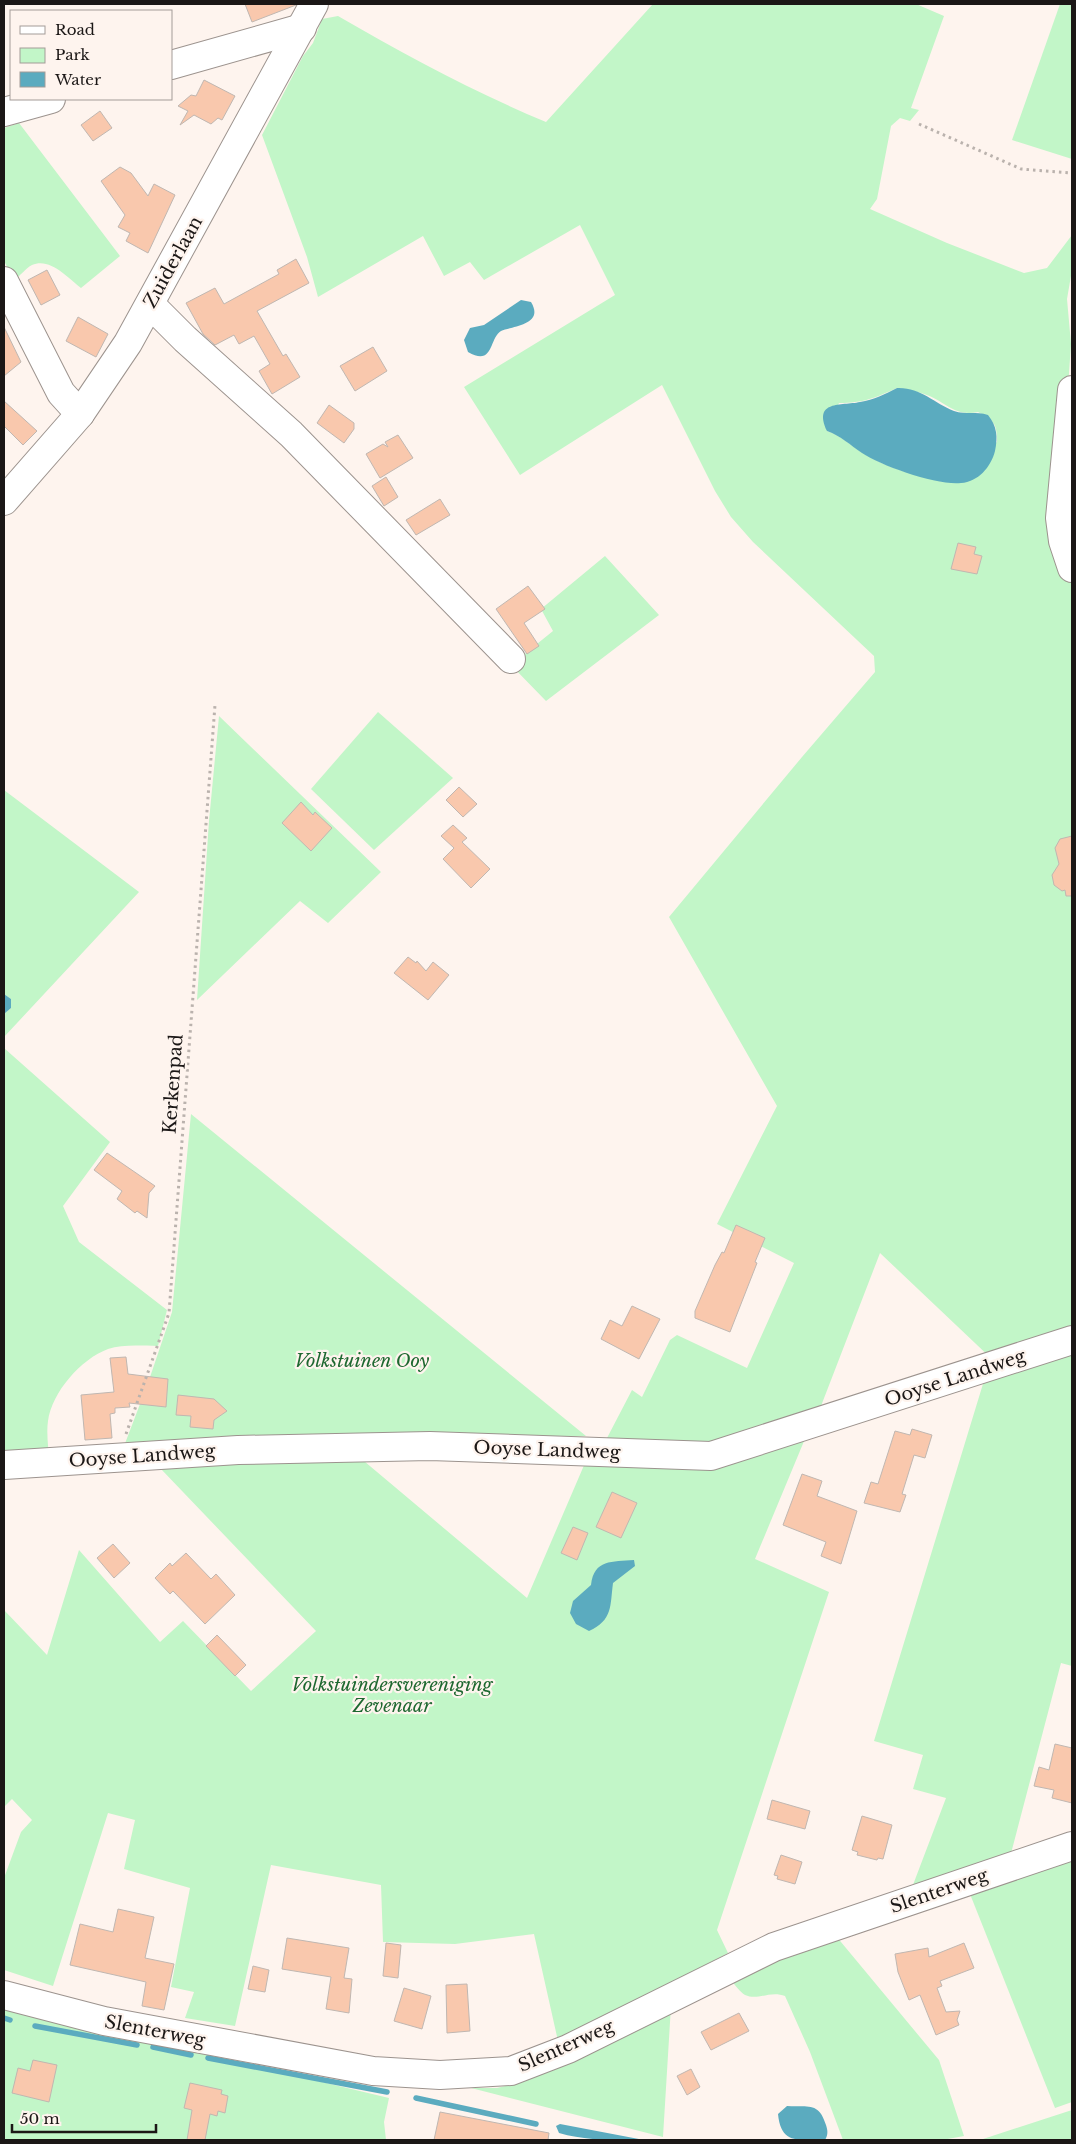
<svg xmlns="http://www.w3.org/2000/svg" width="1076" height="2144" font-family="'Libre Baskerville',serif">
  <rect width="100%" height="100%" fill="#fef4ee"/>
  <g fill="#c2f6c8" fill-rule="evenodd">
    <path d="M653,4H916L944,16L911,108L919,110L910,121L900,118L891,126L877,199L870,209L947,243L1024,273L1047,268L1072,235V270L1067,299L1071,344L1065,432L1072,572V1337L995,1362L880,1253L816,1419L727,1446L651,1454L607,1438L632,1390L642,1397L670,1340L677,1335L747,1368L794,1263L717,1224L777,1106L669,917L802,757L875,672L874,656L753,542L731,517L715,491L662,385L520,475L464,387L615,295L580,225L484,280L470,262L444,276L423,236L318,297L307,257L262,135L303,56L313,43L322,19L338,16C405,55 474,92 546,122ZM897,388C906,390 916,391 924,394C946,401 953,417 978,412C994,421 997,423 997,442L943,482C916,475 886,468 863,453C850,445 842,436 827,431L839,403C863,403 875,398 897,388Z"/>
    <path d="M1060,4H1072V159L1012,140Z"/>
    <path d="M19,123L120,256L81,288C68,278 50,257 32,265C26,268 20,276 14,280L4,261V128Z"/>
    <path d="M605,556L659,615L546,701L511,665L553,631L541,609Z"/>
    <path d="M378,712L453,778L374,850L311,789Z"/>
    <path d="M219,716L381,872L328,923L300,901L197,1000L209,821Z"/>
    <path d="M4,790L139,892L4,1037V1014L11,1008V999L4,994Z"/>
    <path d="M4,1048L110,1142L63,1206L79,1242L167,1310L158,1346C142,1346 123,1344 108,1349C81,1359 52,1392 48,1421C46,1434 49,1450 49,1463L4,1466Z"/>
    <path d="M191,1114L586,1436L121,1454L148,1383L172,1312Z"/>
    <path d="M1072,1346V1666L1061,1663L1009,1861L908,1898L946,1798L913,1789L923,1755L874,1741L986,1374Z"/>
    <path d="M807,1434L755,1559L829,1592L717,1930L728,1953L612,2016L558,2041L534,1934L455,1944L383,1942L381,1885L271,1865L235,2026L185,2018L194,1992L171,1987L190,1888L124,1869L135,1820L108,1813L53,1986L4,1970V1878L21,1832L32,1820L12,1799L4,1807V1610L47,1655L79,1550L160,1642L183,1621L251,1691L316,1631L161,1469L358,1456L527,1598L585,1463Z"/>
    <path d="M1072,1856V2102L1055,2108L970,1894Z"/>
    <path d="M836,1936L939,2060L964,2136L942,2140H843L810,2052L785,1996C770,1990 758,2001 745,1995C740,1992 735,1985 731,1980L764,1960Z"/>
    <path d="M4,2006L389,2098L384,2122L386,2140H4Z"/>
    <path d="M671,2006L663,2137L471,2088H497L528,2080Z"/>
    <path d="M1072,2110V2140H980Z"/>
  </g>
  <g fill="#5babbf">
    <path d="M521,300L531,302C545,325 512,326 501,331C489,338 494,367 468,352L464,340L470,328L484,325Z"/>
    <path d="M897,388C920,387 934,403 954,411C966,415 976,411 988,415C997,426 998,437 995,451C991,467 978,482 961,483C939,486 881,466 862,453C850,445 841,436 827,431C813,400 841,406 860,402C874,400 885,394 897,388Z"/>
    <path d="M4,994L11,999V1008L4,1014Z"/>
    <path d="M634,1560L635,1566L613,1583C610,1606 613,1620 589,1631L576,1624L570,1613L573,1601L591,1585C594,1559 612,1562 634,1560Z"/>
    <path d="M787,2106C809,2107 819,2102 826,2125C828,2131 828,2135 825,2140C797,2140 781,2144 778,2114Z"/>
    <path d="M560,2124L644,2140C615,2140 587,2141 559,2133L556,2126Z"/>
  </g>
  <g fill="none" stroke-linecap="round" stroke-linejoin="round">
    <g stroke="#5babbf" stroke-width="5.5">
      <path d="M4,2018L10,2020"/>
      <path d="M35,2026L137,2045"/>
      <path d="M153,2047L191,2055"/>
      <path d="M208,2058L387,2092"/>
      <path d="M416,2098L536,2124"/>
    </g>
  </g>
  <g fill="#f9c8ad" stroke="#c0b7b1">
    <path d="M245,4H296V5L252,22Z"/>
    <path d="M204,80L235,96L222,120L218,118L211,124L194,115L180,125L188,111L178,106L191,95L196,96Z"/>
    <path d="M100,111L112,128L93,141L81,125Z"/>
    <path d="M120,167L131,173L148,196L154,184L175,195L148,253L126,241L130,233L118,227L125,215L101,181Z"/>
    <path d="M296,259L309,283L257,311L283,356L286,354L300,377L272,394L259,371L270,364L254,336L239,344L234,335L215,345L203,334L186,303L215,288L224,304L279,274L277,270Z"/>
    <path d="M47,270L60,295L41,305L28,280Z"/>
    <path d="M78,317L108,334L96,357L66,341Z"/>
    <path d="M4,327L21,362L4,376Z"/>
    <path d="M373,347L387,371L355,391L340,366Z"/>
    <path d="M4,401L37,431L23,445L4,426Z"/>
    <path d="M329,405L354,423V429L344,443L317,423Z"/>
    <path d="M398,435L413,458L380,478L366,454L383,444L388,447L385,442Z"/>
    <path d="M386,477L398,497L384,506L372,486Z"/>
    <path d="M440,499L450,515L416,535L406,520Z"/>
    <path d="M958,543L976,547L974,554L982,556L977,574L951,569Z"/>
    <path d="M528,586L545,609L524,623L539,646L527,654L496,609Z"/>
    <path d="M459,787L477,804L463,817L446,800Z"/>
    <path d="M301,802L313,815L315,812L332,828L311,851L282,823Z"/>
    <path d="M453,825L467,838L462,842L490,869L471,888L443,859L454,848L441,836Z"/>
    <path d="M1072,836V896H1066L1065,890L1062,891L1054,885L1052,875L1059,864L1055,848L1060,839Z"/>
    <path d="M408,957L416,963L417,961L426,971L433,962L449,975L428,1000L394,973Z"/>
    <path d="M107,1153L155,1186L149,1193L147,1218L137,1211L135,1213L117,1199L122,1191L94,1170Z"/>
    <path d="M736,1225L765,1238L755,1262L757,1263L730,1332L695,1318V1311L715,1265L722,1252L724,1253Z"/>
    <path d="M632,1306L660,1319L639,1359L601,1339L610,1320L622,1326Z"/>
    <path d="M126,1357L128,1374L168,1379L166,1407L129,1403L130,1407L115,1408V1413L110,1414L112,1438L85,1440L81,1395L114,1392L110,1358Z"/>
    <path d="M178,1395L214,1399L227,1411L214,1420L213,1429L190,1427L191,1416L176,1415Z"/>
    <path d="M912,1429L932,1435L925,1458L914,1455L902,1494L906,1495L900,1512L864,1503L871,1482L878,1484L895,1431L910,1435Z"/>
    <path d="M802,1474L822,1481L817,1496L857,1511L841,1564L821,1556L826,1542L783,1525Z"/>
    <path d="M612,1492L637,1503L621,1538L596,1527Z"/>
    <path d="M573,1527L588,1533L577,1560L561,1553Z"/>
    <path d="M113,1544L130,1563L114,1578L97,1558Z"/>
    <path d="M186,1553L211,1579L216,1574L235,1595L205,1624L173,1591L170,1594L155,1578L170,1563L172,1566Z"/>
    <path d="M217,1635L246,1665L235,1676L206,1646Z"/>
    <path d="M1055,1744L1072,1748V1803L1052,1798L1054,1790L1034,1786L1039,1767L1049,1770Z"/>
    <path d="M772,1800L810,1811L805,1829L767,1819Z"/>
    <path d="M862,1816L892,1825L883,1859L878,1858L877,1860L857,1855L858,1852L852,1850Z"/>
    <path d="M781,1855L802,1862L795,1884L777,1879L778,1876L774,1875Z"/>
    <path d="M118,1909L154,1917L145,1958L174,1964L164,2010L142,2006L146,1982L70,1965L80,1924L113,1932Z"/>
    <path d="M287,1938L349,1948L344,1978L352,1979L349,2013L326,2009L331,1977L282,1969Z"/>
    <path d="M386,1943L401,1945L398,1978L383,1976Z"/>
    <path d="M964,1943L974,1968L940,1981L942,1986L937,1988L946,2012L960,2011L957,2020L959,2025L936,2035L920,1995L909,2000L898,1972L895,1954L928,1948L929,1957Z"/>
    <path d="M253,1966L269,1970L265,1992L248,1989Z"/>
    <path d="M467,1984L470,2031L447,2033L446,1985Z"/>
    <path d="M404,1988L431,1996L422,2029L394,2021Z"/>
    <path d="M739,2013L749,2031L711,2050L701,2032Z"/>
    <path d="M33,2060L57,2065L49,2102L12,2093L18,2068L30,2071Z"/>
    <path d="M691,2069L700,2087L687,2095L677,2076Z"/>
    <path d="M190,2083L222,2090L221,2094L228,2096L225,2113L218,2111L217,2116L210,2114L205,2140H187L192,2110L184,2108Z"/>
    <path d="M440,2112L549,2133L548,2140H434Z"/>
  </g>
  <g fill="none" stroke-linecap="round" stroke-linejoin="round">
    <g stroke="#9c938e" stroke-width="30">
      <g id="minor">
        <path d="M171,65L302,28"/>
        <path d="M4,112L51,99"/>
        <path d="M4,281L61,393L80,414"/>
        <path d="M150,304L185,339L291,434L511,659"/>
        <path d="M1072,390L1060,518L1063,541L1072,568"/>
        <path d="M4,501L80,414L128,343L314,4"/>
        <path d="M4,1465L238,1450L430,1446L711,1456L1072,1340"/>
        <path d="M4,1995L104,2021L373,2071L440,2075L511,2071L568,2049L774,1947L1072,1846"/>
      </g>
    </g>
    <g stroke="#bab2ad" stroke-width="3" stroke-dasharray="2.5 4" stroke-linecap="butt">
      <path d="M919,124L1021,169L1072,173"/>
      <path d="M126,1434L169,1313L215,705"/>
    </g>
    <use href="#minor" stroke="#fff" stroke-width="28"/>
  </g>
  <g text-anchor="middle" stroke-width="4.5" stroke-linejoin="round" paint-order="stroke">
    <g font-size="18" fill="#1b1716" stroke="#fef4ee">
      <text transform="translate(173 262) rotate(-61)" y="6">Zuiderlaan</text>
      <text transform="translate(173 1084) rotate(-86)" y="6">Kerkenpad</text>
      <text transform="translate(955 1378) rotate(-18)" y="6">Ooyse Landweg</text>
      <text transform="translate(547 1450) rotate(2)" y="6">Ooyse Landweg</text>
      <text transform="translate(142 1456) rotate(-4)" y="6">Ooyse Landweg</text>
      <text transform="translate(939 1891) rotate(-19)" y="6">Slenterweg</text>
      <text transform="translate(155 2031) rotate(11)" y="6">Slenterweg</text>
      <text transform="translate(566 2046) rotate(-24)" y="6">Slenterweg</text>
    </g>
    <g font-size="18" font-style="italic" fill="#1e6830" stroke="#fef4ee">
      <text x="362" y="1367">Volkstuinen Ooy</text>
      <text x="392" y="1691">Volkstuindersvereniging<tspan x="392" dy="21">Zevenaar</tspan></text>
    </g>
  </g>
  <rect width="1076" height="2144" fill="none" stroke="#1b1716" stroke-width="10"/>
  <rect x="10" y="10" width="162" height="90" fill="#fef4ee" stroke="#a39c98"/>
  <rect x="20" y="26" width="25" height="8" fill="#ffffff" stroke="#a39c98"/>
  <text x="55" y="35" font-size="15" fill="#1b1716">Road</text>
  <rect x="20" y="48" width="25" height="15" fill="#c2f6c8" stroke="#a39c98"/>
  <text x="55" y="60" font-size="15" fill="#1b1716">Park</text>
  <rect x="20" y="72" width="25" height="15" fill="#5babbf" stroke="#a39c98"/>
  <text x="55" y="85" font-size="15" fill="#1b1716">Water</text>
  <path d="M12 2124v8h144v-8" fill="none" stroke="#1b1716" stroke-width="2.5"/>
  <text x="20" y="2124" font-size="15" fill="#1b1716" stroke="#fef4ee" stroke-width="4" paint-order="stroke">50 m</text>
</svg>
